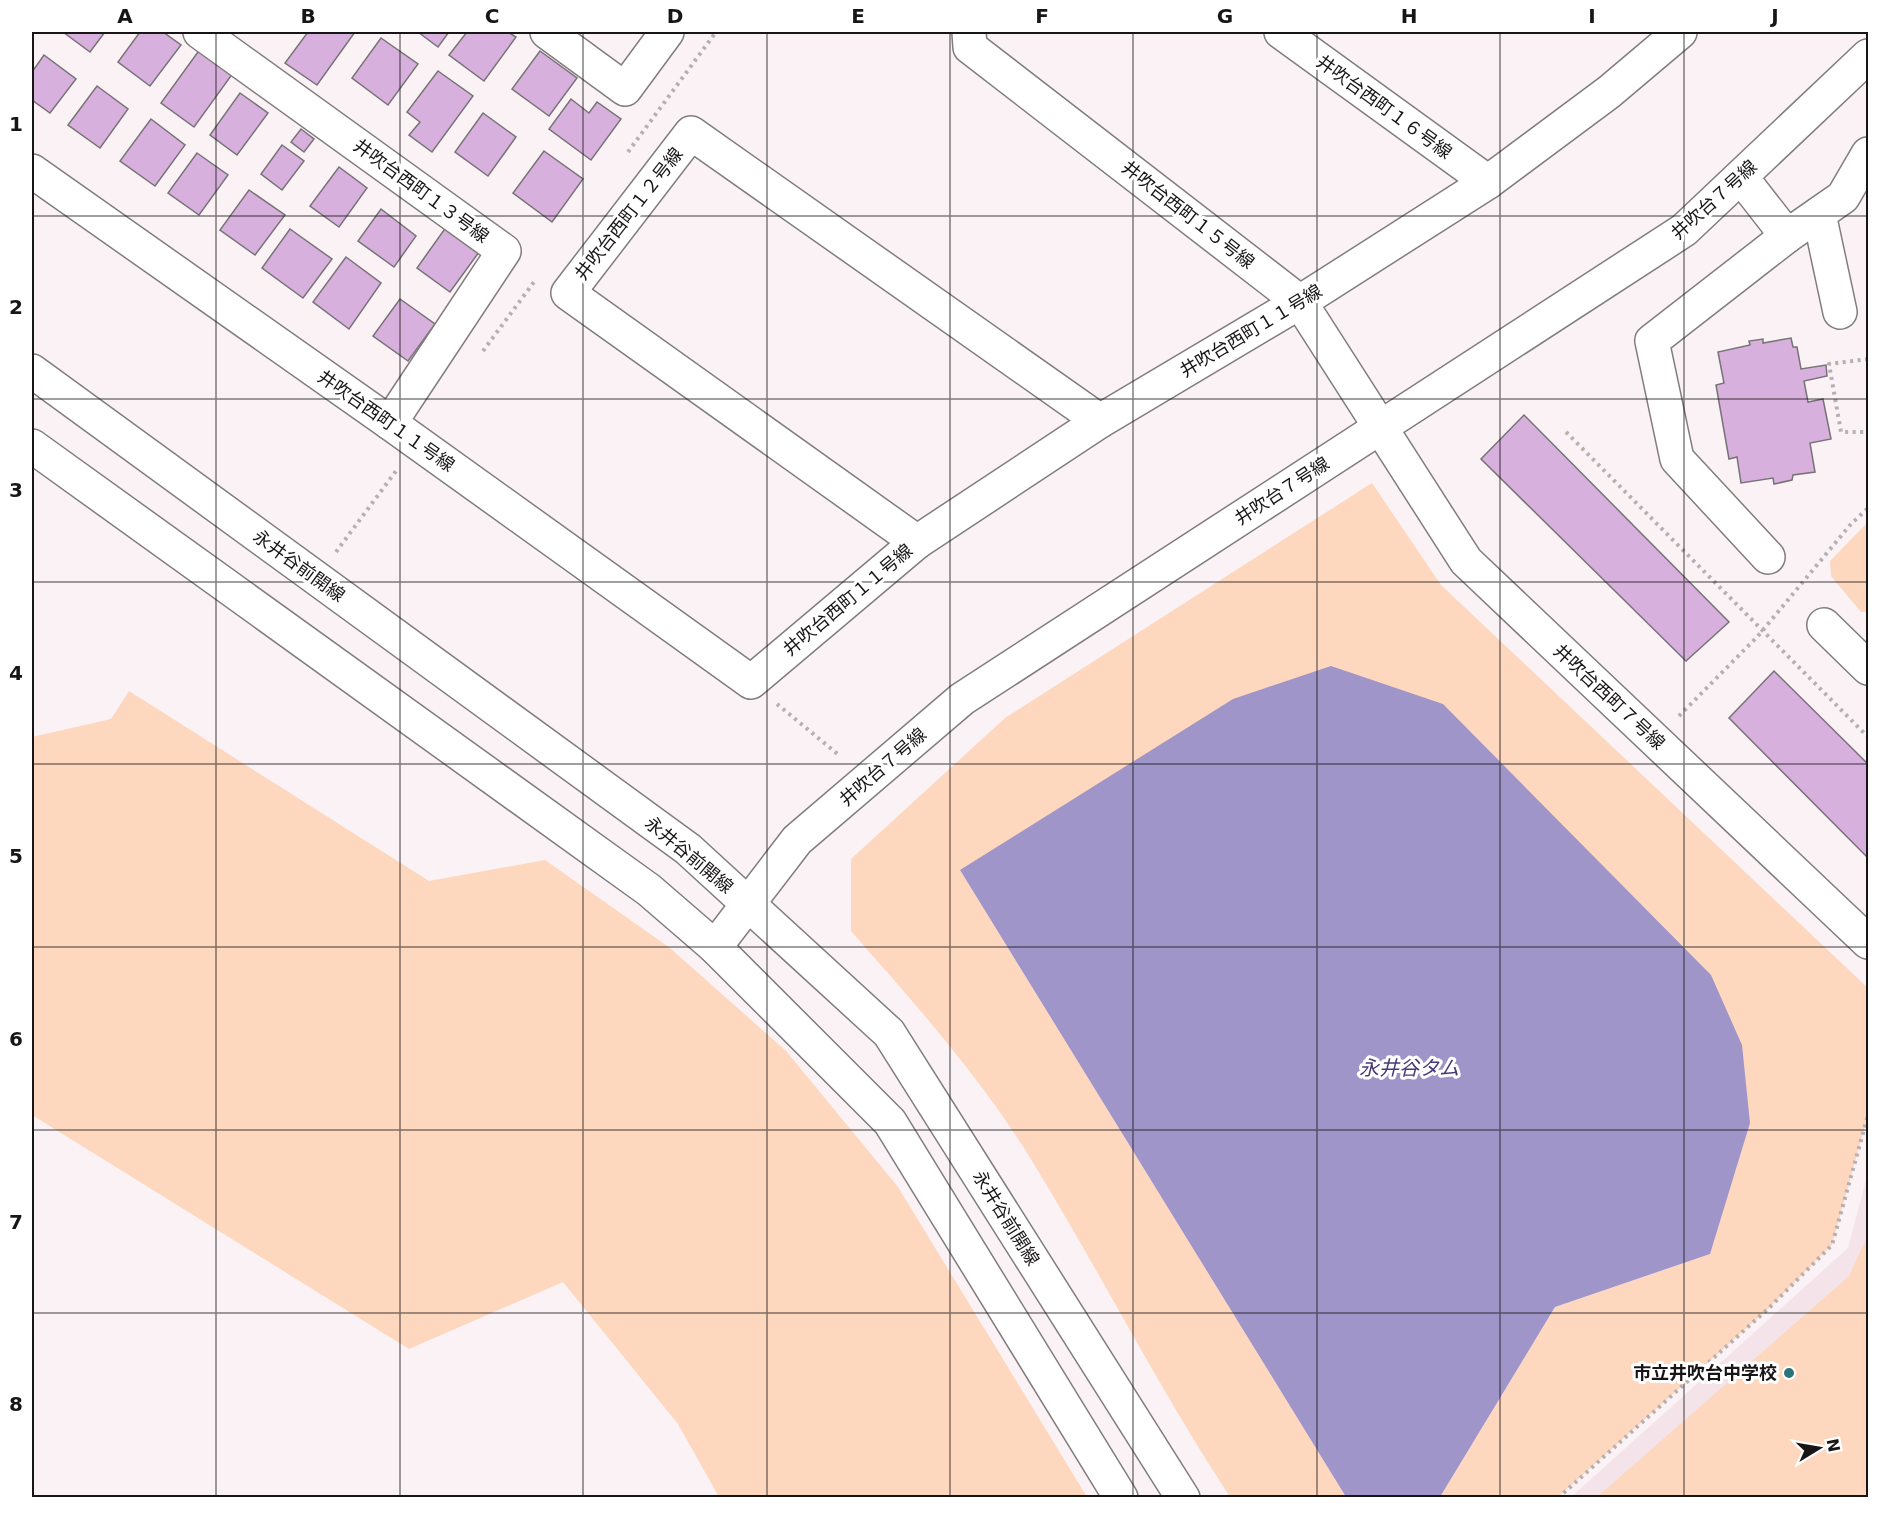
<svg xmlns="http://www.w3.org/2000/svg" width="1900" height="1529" font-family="'DejaVu Sans','Noto Sans JP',sans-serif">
  <rect width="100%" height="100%" fill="#faf2f5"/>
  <path fill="#f4e4ea" d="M1868,1172V1497L1570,1498L1848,1248Z"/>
  <g fill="#fed7bf">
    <path d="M1372,483L1441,585L1868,988V1115L1832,1245L1769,1308L1558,1497H1440L1555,1307L1710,1254L960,870L1346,1497H1230C1158,1387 1098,1268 1029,1156C978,1074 914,1003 851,931V859L1005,718Z"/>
    <path d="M1867,523H1868V612H1861L1831,576L1830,561Z"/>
    <path d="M129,691L429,881L545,860L670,948L786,1051L898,1187L1087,1497H719L678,1424L563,1282L409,1349L32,1115V737L111,719Z"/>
    <path d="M1868,1235V1497H1597L1849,1276Z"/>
  </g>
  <path fill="#9f95c9" d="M1331,666L1443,704L1711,975L1742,1045L1750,1123L1710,1254L1555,1307L1440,1497H1346L960,870L1233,699Z"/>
  <g fill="#d8b0dd" stroke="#777377" stroke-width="1.5">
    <path d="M63,32H105L90,52Z"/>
    <path d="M140,32H163L181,45L150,86L118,62Z"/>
    <path d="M308,32H355L317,85L285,63Z"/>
    <path d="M418,32H449L438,47Z"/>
    <path d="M467,32H508L516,37L484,81L449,55Z"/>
    <path d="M381,38L418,64L388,105L352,78Z"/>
    <path d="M203,45L236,69L194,127L161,103Z"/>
    <path d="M540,51L577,78L549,116L512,89Z"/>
    <path d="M44,55L76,79L50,113L32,100V72Z"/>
    <path d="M438,71L473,96L432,152L409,135L420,122L407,112Z"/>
    <path d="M97,86L128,109L100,148L68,125Z"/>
    <path d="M240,93L268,113L237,155L210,135Z"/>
    <path d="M571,99L589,113L597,102L621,119L591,160L549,129Z"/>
    <path d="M483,113L516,137L488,176L455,152Z"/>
    <path d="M151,119L185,145L155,186L120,161Z"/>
    <path d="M301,129L314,139L304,152L291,142Z"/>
    <path d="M282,145L304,161L282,190L261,174Z"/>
    <path d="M544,151L583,179L552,222L513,193Z"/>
    <path d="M197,153L228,175L199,215L168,193Z"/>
    <path d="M339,167L367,188L339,227L310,206Z"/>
    <path d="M249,190L285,215L255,255L220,230Z"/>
    <path d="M381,209L416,236L394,267L358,241Z"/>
    <path d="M449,223L482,248L450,292L417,268Z"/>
    <path d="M290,229L332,259L303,298L262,268Z"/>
    <path d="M346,257L381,283L349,329L313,302Z"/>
    <path d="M400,299L435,324L408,361L373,336Z"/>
    <path d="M1791,338L1793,347H1797L1801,369L1826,365L1827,376L1804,381L1808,402L1823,399L1831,439L1810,443L1815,472L1793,475L1792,480L1774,484L1773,478L1741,483L1737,457L1729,459L1716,385L1724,383L1718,352L1750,345L1749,341L1763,339V343Z"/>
    <path d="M1524,415L1729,622L1686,661L1481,459Z"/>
    <path d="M1774,671L1868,764V858L1729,718Z"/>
  </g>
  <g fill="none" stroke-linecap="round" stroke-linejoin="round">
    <g stroke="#827c7e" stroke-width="36">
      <g id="minor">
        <path d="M200,32L504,251L390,423"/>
        <path d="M547,32L625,89L667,32"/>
        <path d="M969,32L970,47L1300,302L1466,561L1868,942"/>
        <path d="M1281,32L1488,182"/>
        <path d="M32,171L390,423L751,682L917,542L1100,421L1300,302L1488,182L1609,92L1680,32"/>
        <path d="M1741,177L1787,236"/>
        <path d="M1819,214L1840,312"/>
        <path d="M32,371L688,849L889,1033L1183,1498"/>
        <path d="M32,446L649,890L715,947L890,1122L1121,1498"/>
        <path d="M917,542L568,293L691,133L1100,421"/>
        <path d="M1768,557L1677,459L1652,341L1787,236L1843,197L1868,154"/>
        <path d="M1824,625L1868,668"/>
        <path d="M715,947L797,840L962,699L1684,230L1868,56"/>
      </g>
    </g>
    <g stroke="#b6b0b2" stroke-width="4" stroke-dasharray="3 4.5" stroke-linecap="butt">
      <path d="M628,152L716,32"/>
      <path d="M483,351L534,282"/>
      <path d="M1868,359L1829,364L1841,432H1868"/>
      <path d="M1566,432L1868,737"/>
      <path d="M336,552L396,471"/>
      <path d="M777,704L840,756"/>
      <path d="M1679,716L1758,636L1851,524L1868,508"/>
      <path d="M1558,1498L1769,1308L1832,1245L1868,1115"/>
    </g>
    <use href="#minor" stroke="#fff" stroke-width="33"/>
  </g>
  <path fill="none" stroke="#181516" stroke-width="1.5" stroke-opacity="0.55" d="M216,32V1498M400,32V1498M583,32V1498M767,32V1498M950,32V1498M1133,32V1498M1317,32V1498M1500,32V1498M1684,32V1498M32,216H1868M32,399H1868M32,582H1868M32,764H1868M32,947H1868M32,1130H1868M32,1313H1868"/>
  <circle fill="#2b757a" stroke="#fff" stroke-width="2" cx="1789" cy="1373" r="6"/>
  <g text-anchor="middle" stroke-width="6" stroke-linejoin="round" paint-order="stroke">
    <g font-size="18" fill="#181516" stroke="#fff">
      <text transform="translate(1384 107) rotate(36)" y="6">井吹台西町１６号線</text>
      <text transform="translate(421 191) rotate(36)" y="6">井吹台西町１３号線</text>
      <text transform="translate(1714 200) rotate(-42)" y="6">井吹台７号線</text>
      <text transform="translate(629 214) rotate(-52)" y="6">井吹台西町１２号線</text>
      <text transform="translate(1188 215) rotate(38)" y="6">井吹台西町１５号線</text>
      <text transform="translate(1251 331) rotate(-31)" y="6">井吹台西町１１号線</text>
      <text transform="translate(386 421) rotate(35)" y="6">井吹台西町１１号線</text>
      <text transform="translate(1282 491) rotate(-33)" y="6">井吹台７号線</text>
      <text transform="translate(299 566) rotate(36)" y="6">永井谷前開線</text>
      <text transform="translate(848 600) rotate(-40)" y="6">井吹台西町１１号線</text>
      <text transform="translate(1609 697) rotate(43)" y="6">井吹台西町７号線</text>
      <text transform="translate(883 767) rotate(-41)" y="6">井吹台７号線</text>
      <text transform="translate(689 855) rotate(40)" y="6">永井谷前開線</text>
      <text transform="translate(1006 1218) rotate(58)" y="6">永井谷前開線</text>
    </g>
    <g font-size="18" font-weight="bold" fill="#181516" stroke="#fff" text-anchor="end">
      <text x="1777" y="1379">市立井吹台中学校</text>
    </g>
    <g font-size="20" font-style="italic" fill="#493979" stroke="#fff">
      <text x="1409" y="1075">永井谷タム</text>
    </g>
  </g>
  <rect width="1900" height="1529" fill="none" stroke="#ffffff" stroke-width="66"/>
  <g transform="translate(1819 1448) rotate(79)" stroke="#ffffff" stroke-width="4.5" paint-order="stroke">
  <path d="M0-4.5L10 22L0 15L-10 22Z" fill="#181516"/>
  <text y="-9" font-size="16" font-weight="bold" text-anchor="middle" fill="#181516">N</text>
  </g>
  <rect x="33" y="33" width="1834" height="1463" fill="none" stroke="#181516" stroke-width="2"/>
  <g font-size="20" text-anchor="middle" font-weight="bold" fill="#181516">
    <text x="125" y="23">A</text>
    <text x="308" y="23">B</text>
    <text x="492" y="23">C</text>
    <text x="675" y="23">D</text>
    <text x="858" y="23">E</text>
    <text x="1042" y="23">F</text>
    <text x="1225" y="23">G</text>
    <text x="1409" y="23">H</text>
    <text x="1592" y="23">I</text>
    <text x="1775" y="23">J</text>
    <text x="16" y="131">1</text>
    <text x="16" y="314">2</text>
    <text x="16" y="497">3</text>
    <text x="16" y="680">4</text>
    <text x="16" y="863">5</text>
    <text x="16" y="1046">6</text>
    <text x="16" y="1229">7</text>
    <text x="16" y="1411">8</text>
  </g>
</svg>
